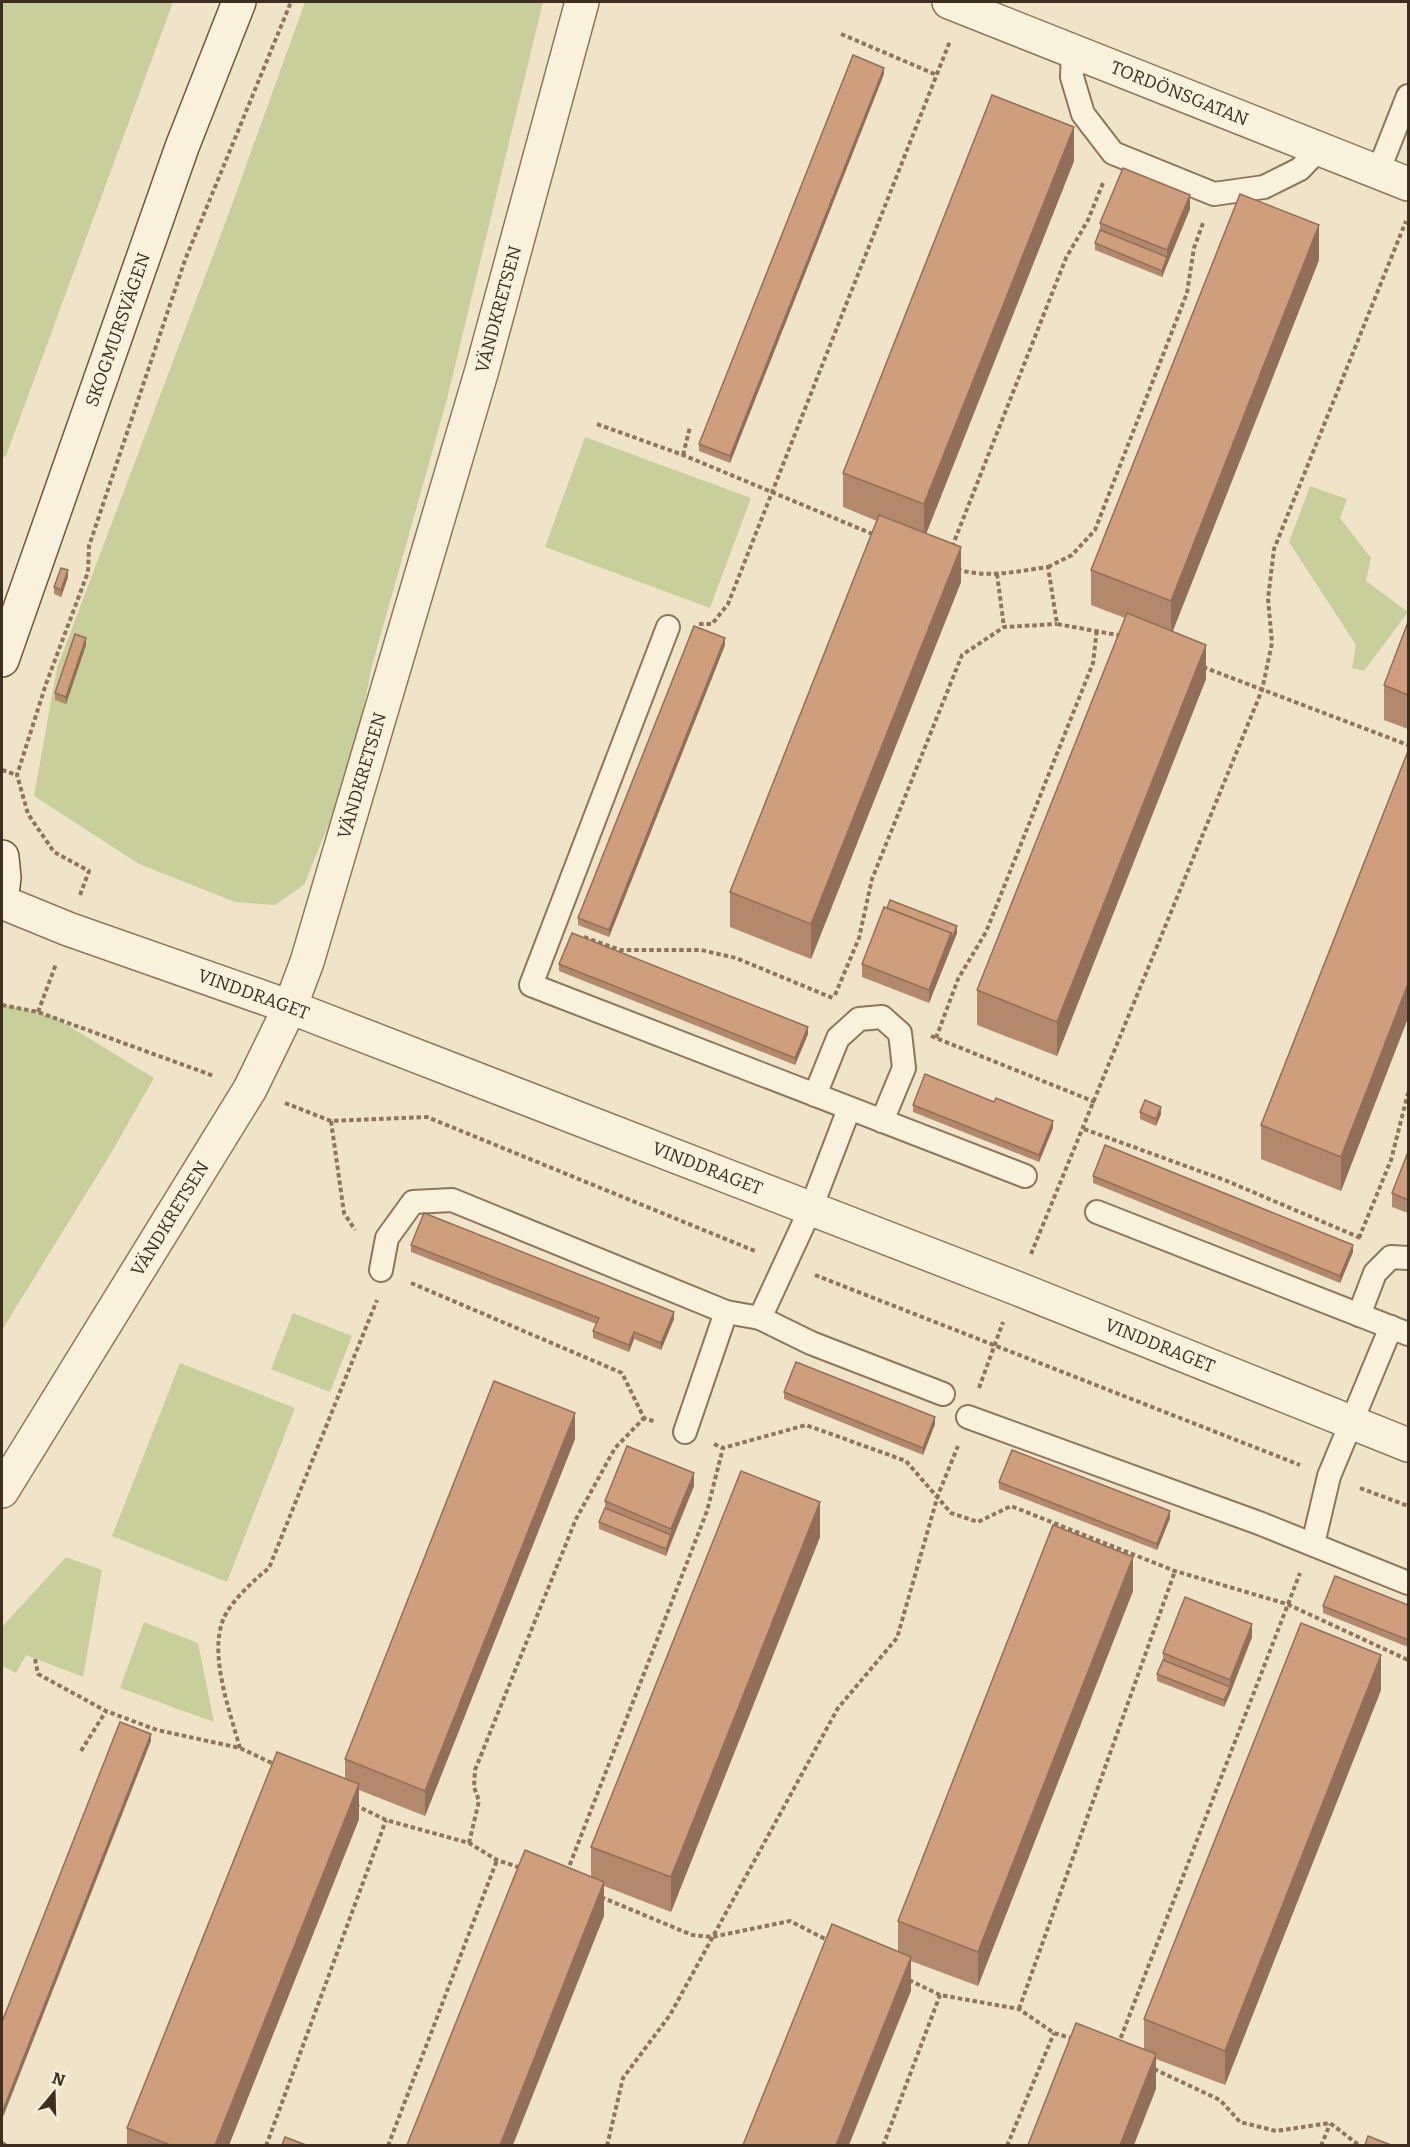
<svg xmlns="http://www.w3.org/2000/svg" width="1410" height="2147" font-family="Bitter,serif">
  <rect width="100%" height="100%" fill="#f0e4c8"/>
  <g fill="#c9cf9b">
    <path d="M2,2H173L6,456L2,458Z"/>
    <path d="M305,2H543L447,399L372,666L351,769L304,885L275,905L235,902L139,864L34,796L57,668L226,221Z"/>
    <path d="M585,437L751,498L710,608L545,547Z"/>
    <path d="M1310,486L1347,499L1340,518L1371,558L1366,581L1408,612L1364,671L1352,668L1356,645L1289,542Z"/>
    <path d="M2,1004L54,1017L154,1078L110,1155L2,1330Z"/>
    <path d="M293,1313L352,1336L330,1392L271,1369Z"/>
    <path d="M180,1363L295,1408L227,1582L112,1536Z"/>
    <path d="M66,1557L102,1570L83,1677L26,1655L16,1673L2,1666V1627Z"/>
    <path d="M144,1622L198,1643L214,1722L120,1688Z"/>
  </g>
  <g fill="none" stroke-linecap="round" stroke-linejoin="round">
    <g stroke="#8d765c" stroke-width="26">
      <g id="lane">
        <path d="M1073,51L1072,77L1083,114L1113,153L1214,194L1264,187L1300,169L1319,149"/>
        <path d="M1378,172L1408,96"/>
        <path d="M668,627L531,985L1025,1176"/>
        <path d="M815,1095L838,1038L859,1019L882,1017L900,1033L904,1068L882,1121"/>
        <path d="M1097,1212L1408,1334"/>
        <path d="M381,1270L387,1238L413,1202L452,1200L726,1312L760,1318L811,1343L943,1394"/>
        <path d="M1359,1315L1375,1273L1391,1257L1408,1258"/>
        <path d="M760,1318L811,1208L849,1109"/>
        <path d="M968,1417L1259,1523L1408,1583"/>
        <path d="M685,1432L726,1312"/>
        <path d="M1313,1544L1329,1476L1391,1327"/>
      </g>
    </g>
    <g stroke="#8d765c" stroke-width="36">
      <g id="street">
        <path id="s1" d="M949,2L1408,184"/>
        <path id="s2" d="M2,902L68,929L290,1007L1016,1288L1408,1445"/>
        <path id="s3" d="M2,1491L250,1089L290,1007L307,962L482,370L582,2"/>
      </g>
    </g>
    <g stroke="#6f573f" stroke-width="36">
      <g id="secondary">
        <path id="s4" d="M2,660L182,147L239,2"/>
        <path d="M2,857L4,878L2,893"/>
      </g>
    </g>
    <g stroke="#8d765c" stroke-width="4" stroke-dasharray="4.5 3" stroke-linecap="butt">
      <path d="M841,34L937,75"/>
      <path d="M597,424L683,455L875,535"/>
      <path d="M683,455L690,427"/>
      <path d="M952,547L1066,258L1088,220L1103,183"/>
      <path d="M1048,567L1072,555L1095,530L1187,293L1194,248L1203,223"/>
      <path d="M957,569C987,579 1018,571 1048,567L1057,624L1123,636"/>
      <path d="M997,574L1004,627"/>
      <path d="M699,624H712L728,604L950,41"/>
      <path d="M1203,667L1408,745"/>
      <path d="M2,770L17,775"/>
      <path d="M80,895L89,871L54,852L28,814L17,775L46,684L88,572L89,546L185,260L291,2"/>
      <path d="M584,937L620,950H701L736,958L835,999"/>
      <path d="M835,995L859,938L872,879L962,655L1004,627L1057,624"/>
      <path d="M2,1005L38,1012L214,1076"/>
      <path d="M38,1012L56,964"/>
      <path d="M931,1036L1095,1102"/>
      <path d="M936,1038L958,979L986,932L1093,663L1097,629"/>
      <path d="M285,1103L331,1121L427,1117L755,1251"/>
      <path d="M331,1121L344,1213L355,1230"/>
      <path d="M1084,1129L1227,1181L1363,1239"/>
      <path d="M1359,1238L1391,1160L1408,1093"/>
      <path d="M1031,1254L1262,690L1272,643L1268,599L1274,549L1406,221"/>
      <path d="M815,1275L1300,1465"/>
      <path d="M411,1283L622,1373L644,1418L656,1422"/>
      <path d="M979,1388L1003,1322"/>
      <path d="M714,1444L723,1448L806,1425L906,1461L951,1513L978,1522L1011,1506L1175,1571L1287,1604L1408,1660"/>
      <path d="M1360,1488L1408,1506"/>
      <path d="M35,1659L38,1674L106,1711L157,1730L240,1748L276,1765"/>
      <path d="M240,1748C230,1712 209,1656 223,1620C230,1602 254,1580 269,1568L377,1300"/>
      <path d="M81,1751L106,1711"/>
      <path d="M355,1805L386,1820L469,1843L497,1860L521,1868"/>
      <path d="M469,1843L479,1801L474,1787L475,1770L576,1519L615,1448L644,1418"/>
      <path d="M567,1872L707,1511L723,1448"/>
      <path d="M601,1897L692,1935L712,1937L790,1921L829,1941"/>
      <path d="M909,1980L940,1995L1019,2009L1054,2033L1074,2039"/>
      <path d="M1019,2009L1175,1571"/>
      <path d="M1118,2045L1300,1573"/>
      <path d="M1154,2069L1220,2100L1240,2122L1276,2131L1330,2123L1360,2146"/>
      <path d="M2,2143L7,2146"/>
      <path d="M266,2146L386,1820"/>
      <path d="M388,2146L497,1860"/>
      <path d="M607,2146L623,2078L670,2015L838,1708L897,1638L938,1495L958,1446"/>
      <path d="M883,2146L940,1995"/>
      <path d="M1007,2146L1054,2033"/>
      <path d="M1321,2146L1330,2124"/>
    </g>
    <use href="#lane" stroke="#faf1dc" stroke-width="22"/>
    <use href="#street" stroke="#faf1dc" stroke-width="33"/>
    <use href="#secondary" stroke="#faf1dc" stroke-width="33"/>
  </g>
  <g fill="#b2896c">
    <path d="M884,74L730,463L699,451V444Z"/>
    <path d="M1074,161L926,534L961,582L811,959L730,927V892L877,521L843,507V473Z"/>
    <path d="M1190,209L1162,277L1095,250V243L1100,230V223Z"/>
    <path d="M1319,260L1172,631L1206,679L1057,1056L977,1025V990L1125,618L1091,605V570Z"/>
    <path d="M68,577L61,597L54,594V587Z"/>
    <path d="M1408,622V729L1384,720V685Z"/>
    <path d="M86,645L66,704L55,700V693Z"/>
    <path d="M725,645L609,937L578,925V918Z"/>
    <path d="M1408,751V1018L1341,1191L1261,1159V1125Z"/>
    <path d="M957,933L929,1003L862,977V964Z"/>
    <path d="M559,964L808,1034L795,1065L559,971Z"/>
    <path d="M994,1102L1053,1128L1039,1162L913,1112V1105Z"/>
    <path d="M1140,1112L1161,1114L1156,1126L1140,1119Z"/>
    <path d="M1408,1152V1213L1392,1207V1193Z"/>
    <path d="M1093,1176L1353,1252L1340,1283L1093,1183Z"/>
    <path d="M411,1245L674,1319L661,1350L634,1339L629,1352L593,1338V1331L596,1324L411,1252Z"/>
    <path d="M784,1392L935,1424L923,1455L784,1399Z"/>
    <path d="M575,1439L425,1816L359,1790V1819L229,2145H127V2128L345,1778V1759Z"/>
    <path d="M999,1482L1170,1518L1157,1550L999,1489Z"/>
    <path d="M694,1486L666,1556L599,1529V1522L605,1508V1501Z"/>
    <path d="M820,1537L671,1912L604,1886V1916L591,1877V1847Z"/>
    <path d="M1133,1591L978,1986L911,1961V1991L898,1952V1921Z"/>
    <path d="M1408,1605V1647L1323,1613V1606Z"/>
    <path d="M1252,1637L1224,1707L1157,1681V1674L1163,1660V1653Z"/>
    <path d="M1381,1690L1225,2085L1156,2059V2089L1144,2050V2019Z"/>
  </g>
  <g fill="#916f58">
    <path d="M884,68V74L730,463V456Z"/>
    <path d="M1074,127V161L924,539V504Z"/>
    <path d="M1190,195V209L1162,277V271L1167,257V250Z"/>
    <path d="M1319,225V260L1171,636V601Z"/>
    <path d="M961,547V582L811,959V924Z"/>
    <path d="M68,570V577L61,597V590Z"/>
    <path d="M86,638V645L66,704V697Z"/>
    <path d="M725,638V645L609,937V930Z"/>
    <path d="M1206,645V679L1057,1056V1022Z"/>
    <path d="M957,926V933L929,1003V990L951,933Z"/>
    <path d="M1408,984V1018L1341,1191V1157Z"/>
    <path d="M808,1027V1034L795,1065V1058Z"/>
    <path d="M1161,1107V1114L1156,1126V1119Z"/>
    <path d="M1053,1121V1128L1039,1162V1155Z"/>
    <path d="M1353,1245V1252L1340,1283V1276Z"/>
    <path d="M674,1312V1319L661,1350V1343Z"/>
    <path d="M634,1332V1339L629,1352V1345Z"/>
    <path d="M575,1413V1439L425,1816V1791Z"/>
    <path d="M935,1417V1424L923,1455V1448Z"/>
    <path d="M694,1473V1486L671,1542V1529Z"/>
    <path d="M820,1502V1537L671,1912V1877Z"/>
    <path d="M1170,1511V1518L1157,1550V1544Z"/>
    <path d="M671,1535V1542L666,1556V1549Z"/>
    <path d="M1133,1557V1591L978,1986V1952Z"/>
    <path d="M1252,1624V1637L1230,1694V1680Z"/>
    <path d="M1381,1655V1690L1225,2085V2051Z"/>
    <path d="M1230,1687V1694L1224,1707V1700Z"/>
    <path d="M151,1734V1741L3,2117V2110Z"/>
    <path d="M359,1784V1819L229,2145H215Z"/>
    <path d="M604,1882V1916L513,2145H500Z"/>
    <path d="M911,1957V1991L849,2145H836Z"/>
    <path d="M1156,2054V2089L1134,2145H1120Z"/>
  </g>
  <g fill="#cf9f7d" stroke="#916f58" stroke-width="1.5">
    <path d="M853,55L884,68L730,456L699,444Z"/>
    <path d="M992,95L1074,127L924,504L843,473Z"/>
    <path d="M1123,168L1190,195L1167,250L1100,223Z"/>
    <path d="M1240,194L1319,225L1171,601L1091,570Z"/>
    <path d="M1100,230L1167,257L1162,271L1095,243Z"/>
    <path d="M879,515L961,547L811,924L730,892Z"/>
    <path d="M61,568L68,570L61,590L54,587Z"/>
    <path d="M1127,613L1206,645L1057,1022L977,990Z"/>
    <path d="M1408,622V695L1384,685Z"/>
    <path d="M694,626L725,638L609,930L578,918Z"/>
    <path d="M75,634L86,638L66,697L55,693Z"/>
    <path d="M1408,751V984L1341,1157L1261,1125Z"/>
    <path d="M890,900L957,926L951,940V933L887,908Z"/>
    <path d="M884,907L951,933L929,990L862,964Z"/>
    <path d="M572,933L808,1027L795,1058L559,964Z"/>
    <path d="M925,1074L994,1102L996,1098L1053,1121L1039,1155L913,1105Z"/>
    <path d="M1145,1100L1161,1107L1156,1119L1140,1112Z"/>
    <path d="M1105,1145L1353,1245L1340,1276L1093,1176Z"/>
    <path d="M1408,1152V1200L1392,1193Z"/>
    <path d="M424,1213L674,1312L661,1343L634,1332L629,1345L593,1331L599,1318L411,1245Z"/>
    <path d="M796,1362L935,1417L923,1448L784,1392Z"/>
    <path d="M494,1381L575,1413L425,1791L345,1759Z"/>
    <path d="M627,1446L694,1473L671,1529L605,1501Z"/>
    <path d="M1012,1450L1170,1511L1157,1544L999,1482Z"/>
    <path d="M741,1471L820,1502L671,1877L591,1847Z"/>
    <path d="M605,1508L671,1535L666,1549L599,1522Z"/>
    <path d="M1053,1525L1133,1557L978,1952L898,1921Z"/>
    <path d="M1335,1576L1408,1605V1640L1323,1606Z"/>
    <path d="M1185,1597L1252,1624L1230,1680L1163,1653Z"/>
    <path d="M1301,1623L1381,1655L1225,2051L1144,2019Z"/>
    <path d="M1163,1660L1230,1687L1224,1700L1157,1674Z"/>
    <path d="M120,1722L151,1734L3,2110H2V2022Z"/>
    <path d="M277,1752L359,1784L215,2145H170L127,2128Z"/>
    <path d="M525,1850L604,1882L500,2145H407Z"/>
    <path d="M832,1924L911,1957L836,2145H743Z"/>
    <path d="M1076,2023L1156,2054L1120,2145H1028Z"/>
    <path d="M1368,2136L1391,2145H1365Z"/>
    <path d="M285,2137L306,2145H282Z"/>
  </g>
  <g text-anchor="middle" stroke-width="5" stroke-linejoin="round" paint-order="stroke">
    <g font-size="18" fill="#3d2e20" stroke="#f7eed8">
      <text dy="6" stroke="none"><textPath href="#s1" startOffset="248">TORDÖNSGATAN</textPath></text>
      <text dy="6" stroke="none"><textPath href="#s3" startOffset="1292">VÄNDKRETSEN</textPath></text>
      <text dy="6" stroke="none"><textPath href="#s4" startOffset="350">SKOGMURSVÄGEN</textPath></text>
      <text dy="6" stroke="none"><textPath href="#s3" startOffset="806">VÄNDKRETSEN</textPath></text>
      <text dy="6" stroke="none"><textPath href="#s2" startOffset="268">VINDDRAGET</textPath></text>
      <text dy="6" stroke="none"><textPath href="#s2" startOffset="754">VINDDRAGET</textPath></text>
      <text dy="6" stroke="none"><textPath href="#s3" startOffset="320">VÄNDKRETSEN</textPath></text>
      <text dy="6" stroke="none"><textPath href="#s2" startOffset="1240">VINDDRAGET</textPath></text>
    </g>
  </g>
  <rect width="1410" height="2147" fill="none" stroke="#3d2e20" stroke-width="6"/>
  <g transform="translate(54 2093) rotate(19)" stroke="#f7eed8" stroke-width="4.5" paint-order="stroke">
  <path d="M0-4.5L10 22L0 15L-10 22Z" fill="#3d2e20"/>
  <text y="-9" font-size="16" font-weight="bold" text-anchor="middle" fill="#3d2e20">N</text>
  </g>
</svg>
